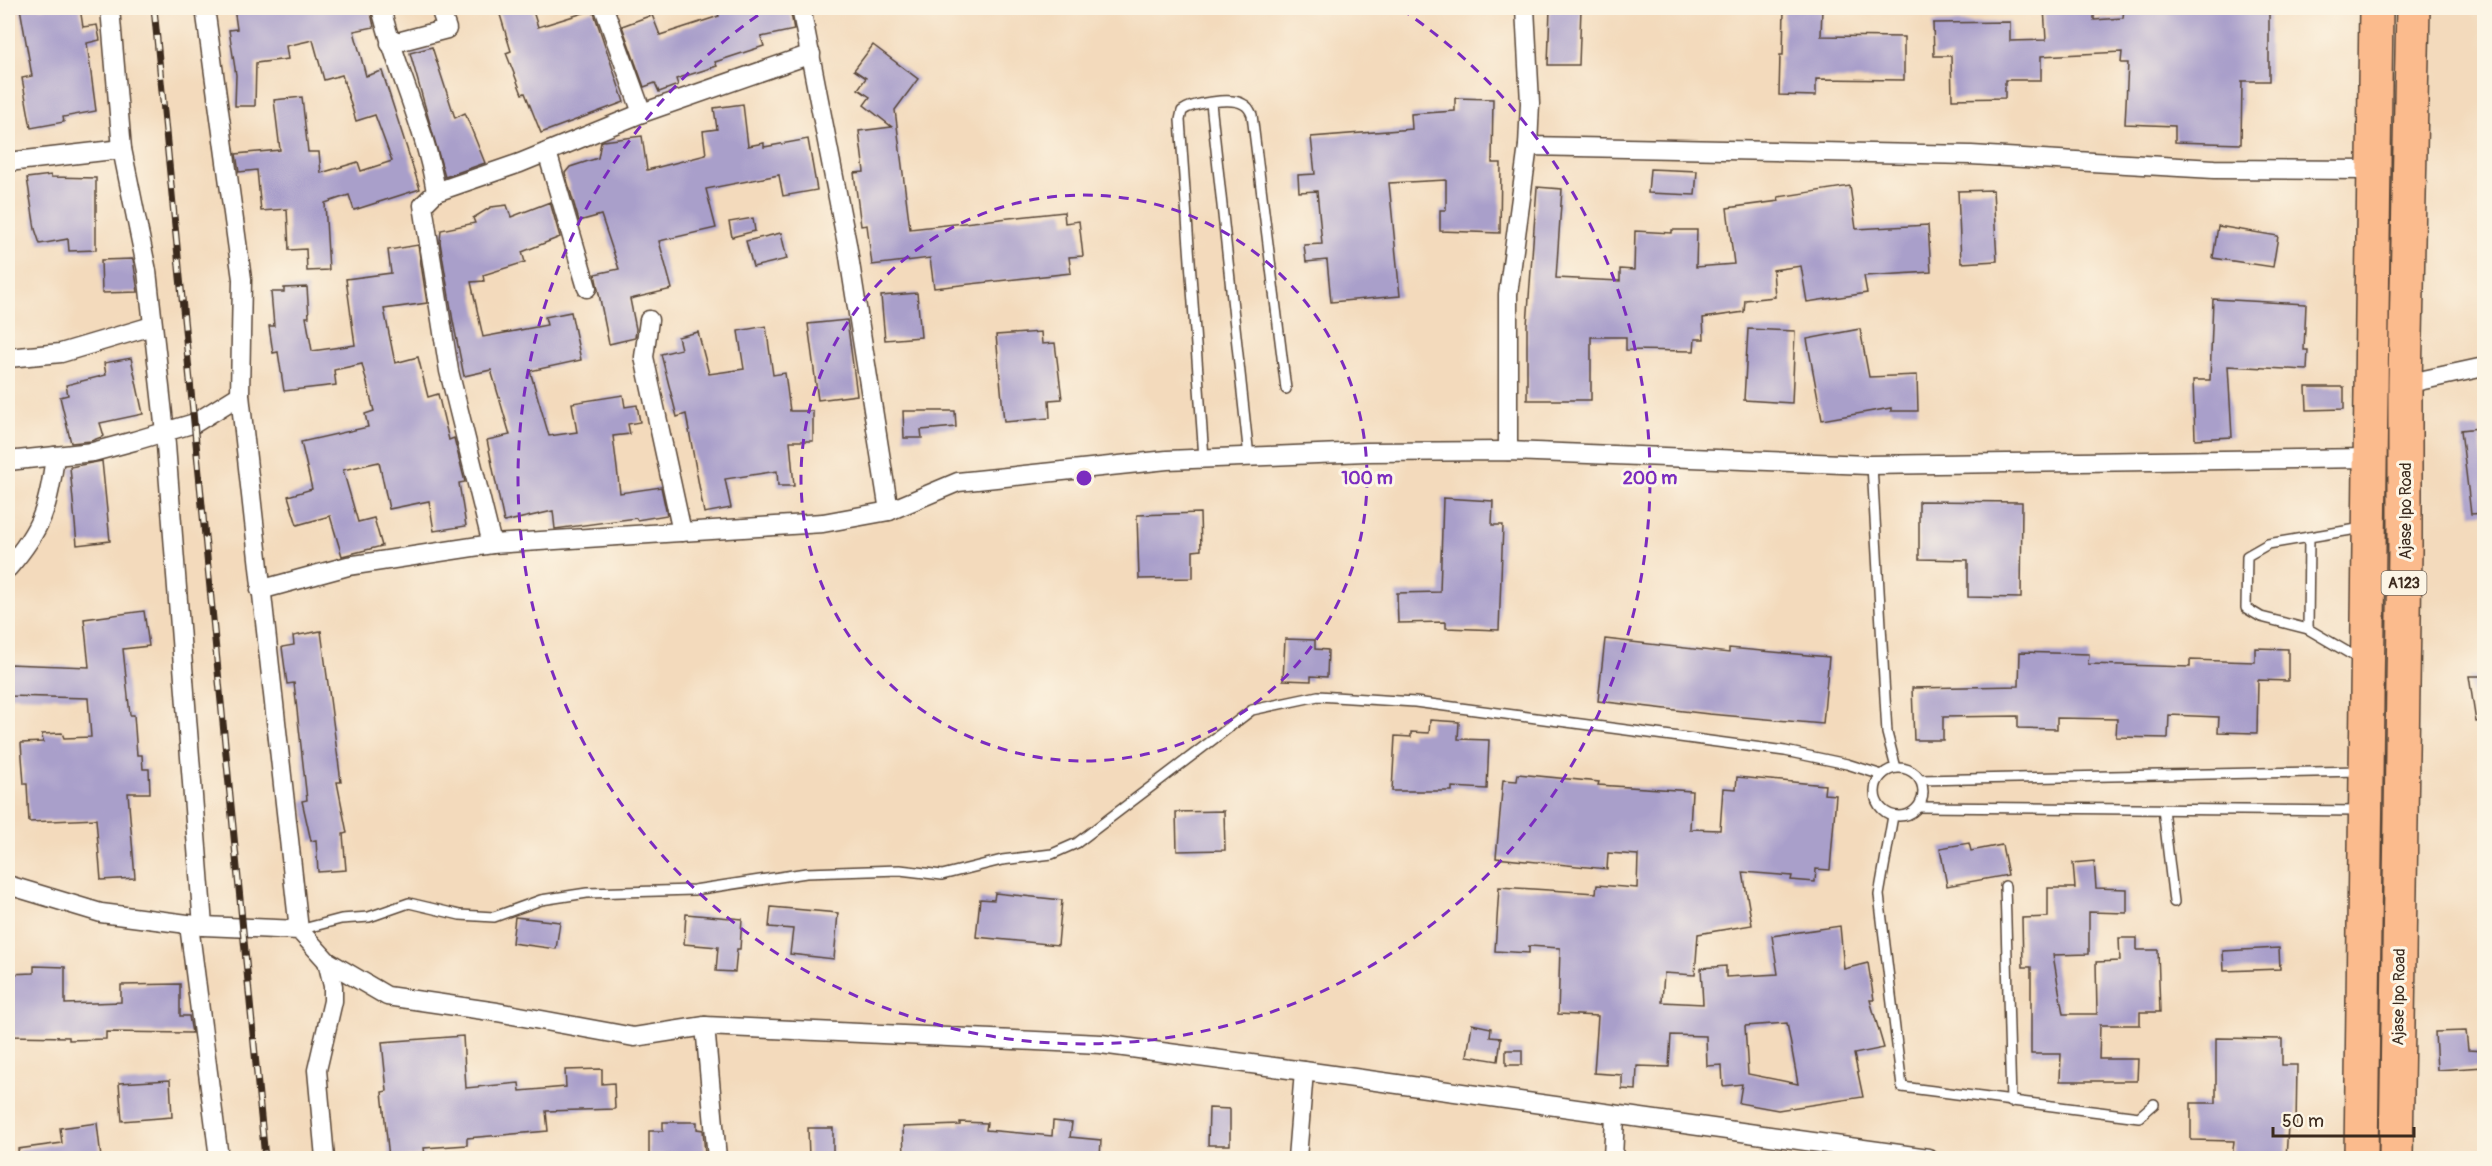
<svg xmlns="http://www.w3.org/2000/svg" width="2492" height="1166" font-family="Pangolin,sans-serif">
  <rect width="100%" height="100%" fill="#fcf5e5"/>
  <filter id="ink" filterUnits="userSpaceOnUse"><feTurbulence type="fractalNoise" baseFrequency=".0167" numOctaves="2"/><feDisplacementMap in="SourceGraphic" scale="12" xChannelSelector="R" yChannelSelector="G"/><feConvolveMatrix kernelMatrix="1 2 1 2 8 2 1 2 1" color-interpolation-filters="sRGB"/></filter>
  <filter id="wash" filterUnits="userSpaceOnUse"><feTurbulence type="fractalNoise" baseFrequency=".008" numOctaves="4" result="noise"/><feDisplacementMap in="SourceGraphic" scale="24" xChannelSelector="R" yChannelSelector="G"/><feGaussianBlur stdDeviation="1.35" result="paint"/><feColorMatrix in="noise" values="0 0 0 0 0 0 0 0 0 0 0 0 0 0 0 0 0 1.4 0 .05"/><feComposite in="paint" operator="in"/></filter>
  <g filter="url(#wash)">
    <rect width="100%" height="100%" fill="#f3dabc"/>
    <g id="blocks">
      <g fill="#a99fca" fill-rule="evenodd">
        <path d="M20,8H80L83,27L97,25L100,40L87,43L96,111L63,117L64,122L31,128L22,78L32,76Z"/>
        <path d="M234,8H370L374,27L354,31L366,76L382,71L420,189L354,210L349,195L325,203L329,270L307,271L306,249L289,250L287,209L261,211L257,170L239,172L236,154L280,150L274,100L302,97L308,152H319L321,173L358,162L361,171L392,161L375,115L356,121L342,75L324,80L313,40L286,46L288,59L256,63L255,106H235L236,75L229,30L237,29Z"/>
        <path d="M498,8H532L538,27L593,10L624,102L541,133L525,93L522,94L506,53L511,51Z"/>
        <path d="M716,8H790L794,30L761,37L764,46L715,62L717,66L676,79L678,85L659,92L655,83L644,87L622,26L652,15L660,35L719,16Z"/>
        <path d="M1550,8H1581L1579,65H1548Z"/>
        <path d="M1784,8H1822L1821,36L1904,37V80L1816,79V96L1779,95L1780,55H1783Z"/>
        <path d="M2044,8H2094V20L2123,18L2124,8H2269V81H2242L2241,144L2175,142V126L2125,124L2128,63H2121L2122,52L2041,56V80H2005V98L1952,99L1951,56H1934L1933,23L2010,22V41L2046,40Z"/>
        <path d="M873,45L918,79L895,110L910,229L1064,212L1065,223L1079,221L1083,256L1069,257L1071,273L934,288L930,258L872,265L867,225L861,226L854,173L864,172L859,131L892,127L864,105L870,97L858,89L866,78L854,70Z"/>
        <path d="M432,47L455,118L465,113L485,163L445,177L410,53Z"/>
        <path d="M1455,98L1493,99L1492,163H1501L1500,233L1440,231V210H1446V180L1389,183L1400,296L1331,302L1327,260L1306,262L1304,245L1322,244L1317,191L1299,192L1298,175L1315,174L1311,137L1412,129L1411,114L1455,111Z"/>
        <path d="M743,104L748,146L764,143V147L808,139L817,190L783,196L779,175L706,189L716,228L659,241L672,289L630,299L636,329L635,338L609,344L595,274L619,269L601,215L579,221L565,173L570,167L598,158L601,142L603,141L642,136L647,170L706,155L703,131L717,129L714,108Z"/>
        <path d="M1650,169L1697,171L1695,195L1648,193Z"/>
        <path d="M51,175V177L96,178V250L69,251L68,239L40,244L35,229L27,178Z"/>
        <path d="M1850,186L1856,229L1928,225L1931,272L1864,276L1867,293L1807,302L1801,266L1773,270L1775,297L1745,300L1744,312L1703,318L1704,339H1695L1694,351L1626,350V337H1591V400H1527V325L1537,187L1562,189L1556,278L1620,281V269L1634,270L1635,231L1672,233V230H1697L1696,267L1734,264L1727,208L1779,201L1778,197Z"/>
        <path d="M1993,190L1997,261L1961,263L1958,191Z"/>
        <path d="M550,202L560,237L522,252L525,262L483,275L484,281L471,282L483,337L547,325L545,317L571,312L581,360L530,371L549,436L577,432L572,403L623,395L625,407L637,405L640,422L628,424L630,434L613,436L620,493L661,487L667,515L637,520L636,518L555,529L553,511L504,522L487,440L510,435L491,370L464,376L453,321L440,242L441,230L475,223L473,218L491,207L507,205L511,217Z"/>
        <path d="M753,218L755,231L732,237L729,222Z"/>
        <path d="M2218,226L2278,236L2273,267L2213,258Z"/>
        <path d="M781,233L787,259L753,267L746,241Z"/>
        <path d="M418,245L427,303L384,309L395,363L418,357L428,397L438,394L449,440L454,438L465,482L459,483L466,526L434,531L429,501L389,509L379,462L343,470L358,522L374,518L382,546L342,556L330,516L297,525L288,496L312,489L301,442L368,427L365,414L374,411L362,364L334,370L336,385L284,391L278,352L273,353L269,326H274L271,292H284V288L307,287L309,317H306L312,351L355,345L346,279L391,273L388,250Z"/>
        <path d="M133,259L138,292L102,293L101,260Z"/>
        <path d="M917,293L921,337L885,340L881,296Z"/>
        <path d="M2213,299L2306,304L2304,350H2308L2307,370L2228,366L2232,437L2195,439L2193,380H2210Z"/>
        <path d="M847,320L857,395L818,400L808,324Z"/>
        <path d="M766,326L773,375L785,373L790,411H813V441H790L794,486H778L777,471L725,479L731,508L704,513L686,414L677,417L661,354L681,349L678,337L698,332L709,374L744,369L738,331Z"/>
        <path d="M1748,329L1795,331L1792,403L1744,400Z"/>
        <path d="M1860,329L1869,377L1917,375L1918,411H1891V408L1822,420L1807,339Z"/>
        <path d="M1041,332L1042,344L1055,343L1062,399L1049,400L1050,418L1004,422L996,335Z"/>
        <path d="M131,358L143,414L100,423L104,436L91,441L71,443L60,397L68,395L66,385L106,375L104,363Z"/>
        <path d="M2306,387H2344V409L2307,410Z"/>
        <path d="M903,411H955L956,427L921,430L922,438H904Z"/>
        <path d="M2479,428L2484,472V513L2471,514L2461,430Z"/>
        <path d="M102,461L110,541L77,545L70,467Z"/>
        <path d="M1443,498L1493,501L1492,525H1503L1499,630L1446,628V622L1398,623L1397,593L1440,592Z"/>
        <path d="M1919,501L2022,502L2021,598L1968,597V560L1919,559Z"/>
        <path d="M1200,513L1201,550L1193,551V578L1139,579L1137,515Z"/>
        <path d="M144,611L149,646L123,649L130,715H134L137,755H142L143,769H149L150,793H128L135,878L101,880L96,819L29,822L27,784H24L21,743L43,742L42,734L62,733L64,738L91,737L88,698L8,696V664L89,667L84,619Z"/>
        <path d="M321,631L341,782H337L347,833L343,834L346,870L318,872L316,840L311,841L302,801L307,800L294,683L287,684L282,647L294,645L293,636Z"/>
        <path d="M1285,639L1315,640V649L1328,650L1327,677L1311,676V681L1283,680Z"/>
        <path d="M1605,639L1729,653V648L1829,657L1823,724L1709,714L1598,701Z"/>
        <path d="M2255,648L2288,649V681L2258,680L2257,733L2218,732L2219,717L2169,715L2168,738L2116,737L2117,719L2057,718V729L2018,728V716L1943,717V740H1914L1912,688L2019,686L2020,652L2089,654L2088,664L2190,667V660L2255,662Z"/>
        <path d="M2469,676H2484V721L2476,722Z"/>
        <path d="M1430,720L1459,722L1458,739L1489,740L1487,789L1452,787V791H1392L1395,736L1411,737V732L1429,733Z"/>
        <path d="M1518,774L1599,782L1598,785L1692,791L1690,829L1720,830L1723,788L1736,789L1737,777L1825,785L1824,794L1836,795L1830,870L1816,869L1815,882L1791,880L1792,876L1743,872L1752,925L1698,934L1695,975L1664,973L1662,1002L1703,1004L1701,968L1726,966V977L1778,974L1772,936L1840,926L1844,969L1868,963L1874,1000H1870L1884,1048L1854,1054L1863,1097L1778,1110L1739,1103L1742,1084L1723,1086L1722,1065L1707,1066L1706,1036L1671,1035L1669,1067L1637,1066L1636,1090L1622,1089V1075L1594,1073L1598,1016L1558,1014L1560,948L1529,946V953L1495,951L1499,887L1596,893L1597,885L1637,888L1638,855L1608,853L1607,869L1496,858L1503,780L1517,781ZM1787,1023L1798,1084L1748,1074L1745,1026Z"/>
        <path d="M1224,811L1225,850L1177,851L1176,812Z"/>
        <path d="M1969,843L1971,851L2002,845L2008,875L1947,886L1940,848Z"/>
        <path d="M2094,861L2096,888L2127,889V913L2089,912V954L2053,955L2063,1014H2097L2096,962L2120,961L2119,938H2137V950H2158L2160,1012H2140V1025H2100L2099,1059H2138L2137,1081H2060L2061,1054H2031V967H2023L2022,918L2048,917V888H2075L2073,863Z"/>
        <path d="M995,893L1062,900L1058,945L976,937L980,899L994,900Z"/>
        <path d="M771,907L838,913L834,959L790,954L793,929L769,927Z"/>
        <path d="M686,914L742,919L740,949H737L735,972L716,971L718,947L684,944Z"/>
        <path d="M515,917L560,922L556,949L512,943Z"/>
        <path d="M2279,948L2280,969L2224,971L2223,951Z"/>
        <path d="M34,966L65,967V1004L121,1002V985L180,984V1016H189L192,1033L106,1032V1039L69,1040V1037L8,1036V974L34,973Z"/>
        <path d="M1472,1024L1491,1028L1490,1037L1501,1038L1498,1061L1467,1056Z"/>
        <path d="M2466,1031L2468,1050L2484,1051V1067L2437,1070L2435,1032Z"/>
        <path d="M463,1036L466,1088L519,1083L520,1091L566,1087L565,1070L602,1069V1084L614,1083L615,1109L546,1111L548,1131L467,1138V1145L424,1148L425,1155L389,1158L382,1092L387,1091L382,1042Z"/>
        <path d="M2216,1038L2282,1039V1065H2297L2296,1126H2288L2286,1158H2232L2234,1141L2191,1140V1103H2216Z"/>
        <rect x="1506" y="1050" width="16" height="15"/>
        <path d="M170,1080L172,1117L122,1121L119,1083Z"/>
        <path d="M1209,1108L1230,1109V1145H1208Z"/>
        <path d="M1053,1121L1072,1123L1070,1137L1101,1140L1100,1158H904L903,1127L960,1125V1122L987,1123L986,1130L1052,1136Z"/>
        <path d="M663,1122H697V1129L703,1130L705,1154L649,1155V1131H663Z"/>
        <path d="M97,1123L101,1158H19L18,1149L62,1143L60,1128Z"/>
        <path d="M808,1128H833V1158H809Z"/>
      </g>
    </g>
  </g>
  <g filter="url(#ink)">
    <use href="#blocks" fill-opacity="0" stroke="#574436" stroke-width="1.5"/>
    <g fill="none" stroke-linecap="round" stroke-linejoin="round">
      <g stroke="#574436" stroke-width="12">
        <g id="lane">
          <path d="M1211,103L1249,457"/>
          <path d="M1204,458L1180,120L1182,111C1192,103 1232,97 1243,104C1248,106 1250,110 1252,115L1286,389"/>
          <path d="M1872,465L1887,733L1896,768"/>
          <path d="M2308,629L2261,617L2246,608L2247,556L2268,544L2309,537"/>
          <path d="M2361,660L2308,629L2309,537L2363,528"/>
          <circle cx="1899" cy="792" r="24"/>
          <path d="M1920,780L2360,771"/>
          <path d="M1919,807L2360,811"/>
          <path d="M2163,809L2174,902"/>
          <path d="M1893,816L1879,895L1902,1087L2139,1117L2154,1104"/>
          <path d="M2005,886L2011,1102"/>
          <path d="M299,930L341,919L369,917L409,903L460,915L494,917L541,900L587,893L694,890L806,873L900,870L942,875L1002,860L1052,854L1077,843L1252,710L1318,696L1415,702L1785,751L1847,764L1882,775"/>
        </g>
      </g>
      <g stroke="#574436" stroke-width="21">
        <g id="street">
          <path d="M110,8L122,149L147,271L165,432L203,926"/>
          <path d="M205,8L242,279L240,395L299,930"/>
          <path d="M381,8C396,70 426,128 436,192L423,205L449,371L492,544"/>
          <path d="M604,8L642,113"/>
          <path d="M801,8L847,244L889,511"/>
          <path d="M390,44L447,29L440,8"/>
          <path d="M1528,146L1971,155L2214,169L2374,170"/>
          <path d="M547,152L587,288"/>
          <path d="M8,162L122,149"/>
          <path d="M436,192L520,163L642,113L811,54"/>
          <path d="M649,320L644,357L682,532"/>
          <path d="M8,358L61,353L152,326"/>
          <path d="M2405,384L2484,367"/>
          <path d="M1508,451V294L1528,146L1530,103L1525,8"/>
          <path d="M8,461L93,452L134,441L195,423L240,395"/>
          <path d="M8,568C42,529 49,506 55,456"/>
          <path d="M260,590L348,566L492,544L823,523L889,511L958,482L1167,460L1366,452L1508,451L1868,465L2369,458"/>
          <path d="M8,885L101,913L203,926L299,930L327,961L387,996L497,1012L634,1037L705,1026L1101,1044L1304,1071L1928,1158"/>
          <path d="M189,925L219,1158"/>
          <path d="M705,1026L717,1158"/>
          <path d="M325,1158L317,1070L333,1001V986L327,961"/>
          <path d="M1297,1158L1304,1071"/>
          <path d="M1613,1158L1615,1116"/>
        </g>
      </g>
      <g stroke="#574436" stroke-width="36">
        <g id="highway">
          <path d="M2361,1158L2376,8"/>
          <path d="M2396,1158L2405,550V384L2413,8"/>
        </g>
      </g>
      <use href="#lane" stroke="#fff" stroke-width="9"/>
      <use href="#street" stroke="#fff" stroke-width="18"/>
      <use href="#highway" stroke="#fbbb8d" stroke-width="33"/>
      <g stroke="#3b2a1e" stroke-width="7">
        <path id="rail" d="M154,8L265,1158"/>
      </g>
      <use href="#rail" stroke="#fcf5e5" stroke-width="4.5" stroke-dasharray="14" stroke-linecap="butt"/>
    </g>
  </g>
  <g fill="none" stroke="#7b2cbf" stroke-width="3" stroke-dasharray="10 8">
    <circle cx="1084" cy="478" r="283"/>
    <path d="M1401 9A566 566 0 1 1 767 9"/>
  </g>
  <g text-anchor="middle" stroke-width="6" stroke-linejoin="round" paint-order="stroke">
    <rect fill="#fcf5e5" stroke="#75675a" stroke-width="1.5" x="2381.5" y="571" width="45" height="24" rx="4.5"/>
    <g font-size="15" font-weight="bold" fill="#3b2a1e">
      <text x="2404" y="588">A123</text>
    </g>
    <g font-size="16" fill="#3b2a1e" stroke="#fcf5e5">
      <text transform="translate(2405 511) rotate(-90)" y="6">Ajase Ipo Road</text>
      <text transform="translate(2398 997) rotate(-89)" y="6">Ajase Ipo Road</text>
    </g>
  </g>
  <circle cx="1084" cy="478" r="9" fill="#7b2cbf" stroke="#fcf5e5" stroke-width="3"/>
  <g font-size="18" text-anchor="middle" font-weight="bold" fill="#7b2cbf" stroke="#fcf5e5" stroke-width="6" stroke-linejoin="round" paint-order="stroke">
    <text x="1367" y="484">100 m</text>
    <text x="1650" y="484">200 m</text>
  </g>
  <rect width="2492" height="1166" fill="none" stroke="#fcf5e5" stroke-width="30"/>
  <path d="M2273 1127v9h141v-9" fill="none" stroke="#3b2a1e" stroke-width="3"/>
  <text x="2282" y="1127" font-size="18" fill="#3b2a1e" stroke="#fcf5e5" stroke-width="4.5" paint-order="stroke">50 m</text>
</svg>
